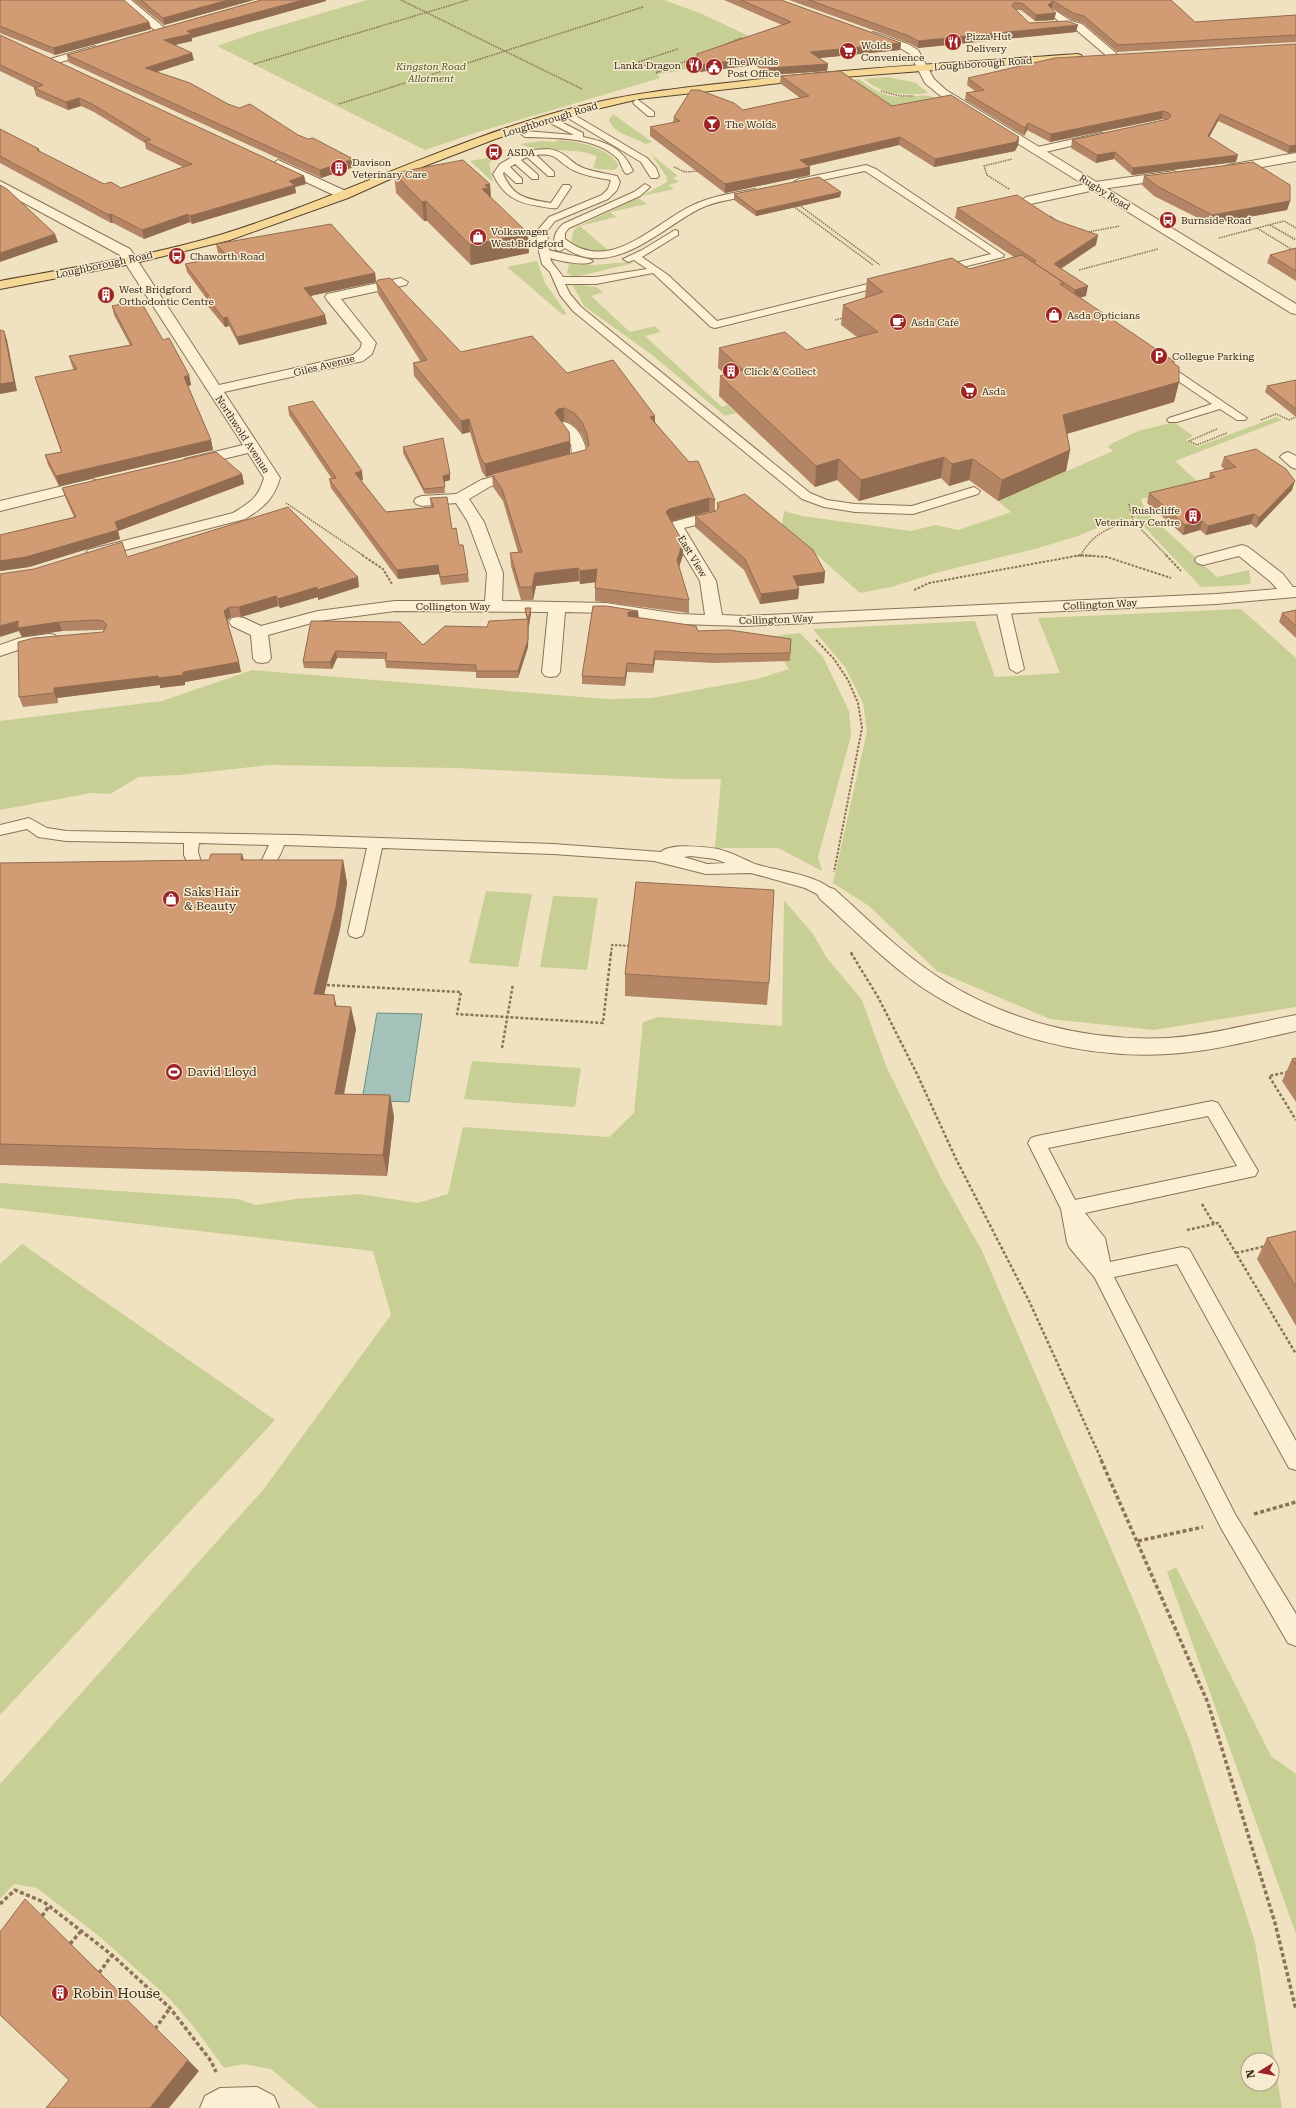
<svg xmlns="http://www.w3.org/2000/svg" width="1296" height="2108" font-family="'Roboto Serif',serif">
  <rect width="100%" height="100%" fill="#f0e2c0"/>
  <g fill="#c8cf94" fill-rule="evenodd">
    <path d="M367,0H664L702,14L751,37L681,71L657,74L660,78L475,133L425,150L217,46L255,33Z"/>
    <path d="M888,77L916,83L928,93C904,96 883,95 864,79Z"/>
    <path d="M859,79C871,89 884,96 899,97C919,98 924,91 942,101L891,111L848,81Z"/>
    <path d="M613,114L652,142L645,144C632,135 614,136 609,119Z"/>
    <path d="M556,140C577,141 608,146 619,166L614,170L597,169L593,167L597,157C583,147 538,153 520,144L539,141L556,142Z"/>
    <path d="M651,154L678,176L673,178L679,182L668,185L674,189L642,196L667,182L666,176Z"/>
    <path d="M492,157L494,159L489,163L493,182L470,161Z"/>
    <path d="M638,198L647,204L610,212L616,217L580,226L608,250L619,248C600,253 590,252 572,243C571,237 573,229 579,226Z"/>
    <path d="M537,261L545,283L567,314L563,315L507,267Z"/>
    <path d="M627,262L634,263L575,277L567,273L569,264L595,265Z"/>
    <path d="M572,284L596,287L603,292L591,296L630,332L655,326L661,332L645,336L722,407L727,405L736,413L725,416L651,354L584,306Z"/>
    <path d="M1276,417L1282,420L1175,461L1208,491L1169,494L1141,499L1146,512L1217,577L1249,570L1251,583L1245,585L1201,587L1136,518L1113,521L1078,536L1035,549L939,572L891,587L860,593L782,524L784,511L802,516L911,531L935,525L958,530L1011,512L998,501L1113,451L1108,447L1111,444L1138,431L1174,422L1193,436L1186,440L1197,447Z"/>
    <path d="M1241,609L1296,658V1007L1154,1030L1050,1019L937,971L869,906L833,883L867,731L863,703L845,667L813,629L975,621L995,677L1060,673L1038,618Z"/>
    <path d="M800,633L823,657L849,711L851,736L818,857L822,871L778,848H715L721,779H679L456,768L269,765L179,775L139,777L110,794L91,793L0,810V721L162,701L252,670L607,699L652,698L757,679L789,669L767,637Z"/>
    <path d="M486,891L532,894L518,967L469,963Z"/>
    <path d="M553,896L598,898L587,970L540,967Z"/>
    <path d="M784,900L813,934L827,958L862,1000L886,1066L941,1178L982,1251L1139,1613L1191,1744L1255,1942L1282,2108H318L271,2069L243,2064L224,2068L194,2027L169,1998L100,1937L37,1888L14,1884L0,1899V1784L263,1490L391,1315L373,1251L0,1208V1183L238,1199L256,1205L296,1199L359,1194L418,1203L448,1194L463,1127L609,1137L634,1113L643,1022L659,1017L782,1026ZM1248,2060H1272V2084H1248Z"/>
    <path d="M472,1061L581,1068L575,1107L464,1099Z"/>
    <path d="M22,1244L275,1420L0,1715V1264Z"/>
    <path d="M1176,1567L1271,1756L1296,1774V1934L1167,1572Z"/>
  </g>
  <path fill="#a4c2b9" stroke="#6a9187" d="M377,1013L422,1014L409,1102L362,1100Z"/>
  <g fill="none" stroke-linecap="round" stroke-linejoin="round">
    <g stroke="#8b7357" stroke-width="2">
      <g id="service">
        <path d="M637,99L654,112V116H648L634,104L633,102Z"/>
        <path d="M566,110L647,158L656,168L659,176L657,178H651L641,162L563,115L562,113Z"/>
        <path d="M549,116L583,133V137C607,142 623,148 633,171L628,174L625,173C622,169 621,163 618,159C596,136 554,138 525,137L521,134L525,131L574,135L546,121V117Z"/>
        <path d="M548,149C567,152 567,160 581,167C592,172 605,173 617,176L620,182L617,190L608,199L555,221L547,231L549,250C557,253 590,258 593,261C587,267 559,261 550,258C552,265 559,270 563,277H596L647,269L634,260L628,262L623,259L642,250L675,230L678,231V235L642,257L668,275L717,321L888,279L892,280L893,282L892,284L715,328L711,327L653,273L596,284H565L570,294L581,307L810,493L827,500L855,504L912,506L974,487L980,491L978,494L913,514L855,512L824,507L802,499L573,311L560,295L550,272L542,264L537,243V231L549,217L602,195L608,189L611,180C599,178 586,176 575,171C557,163 559,152 536,155L554,172V176H548L527,157L521,160L538,175V179H532L515,164L510,167L522,179V183H516L504,172L503,174C514,198 527,199 551,203L563,185H569L571,187L557,208C551,209 545,207 539,206C516,203 503,195 493,174L500,164L512,157L532,150Z"/>
        <path d="M866,165L876,169L1004,255L1003,257L943,272H935L934,270L935,268L991,254L865,171L799,185L794,182L799,179Z"/>
        <path d="M645,184L650,187L640,196L569,228L565,233V239C610,275 653,224 693,205C712,196 734,193 755,189L760,192L758,194C738,199 717,200 699,209C660,229 612,280 565,248L560,251L556,250C552,240 555,231 563,224L634,192Z"/>
        <path d="M1160,361L1164,362L1247,418L1245,420H1237L1220,409L1177,422H1169L1167,420L1169,418L1212,404L1156,366L1155,364L1156,362Z"/>
        <path d="M1003,605L1010,609L1024,669L1017,673L1010,669L996,609Z"/>
        <path d="M29,818L47,828L66,831L295,835L553,844L661,852C670,843 706,847 718,849C731,852 743,859 755,864C776,871 824,875 835,894L833,898L827,899L805,888L751,873L706,874L654,861L553,854L382,848L364,932L362,936L356,938L350,936L348,932L367,848L284,845C278,863 267,879 246,873L243,869L246,865L262,860L269,845L199,843L198,852L201,862L218,865L221,869L218,873L213,874L191,870L184,855V843L66,841L38,837L27,829L0,835V825ZM691,856L715,859L726,863L707,864L684,857Z"/>
        <path d="M1212,1101L1218,1103L1255,1166L1258,1171L1255,1176L1085,1213L1105,1238L1110,1262L1182,1247L1189,1249L1296,1441V1470L1289,1468L1177,1264L1114,1277L1235,1514L1296,1614V1646L1288,1643L1221,1528L1095,1278L1069,1247L1067,1242L1061,1209L1028,1143L1031,1138L1037,1136ZM1208,1116L1237,1166L1075,1200L1048,1148Z"/>
      </g>
    </g>
    <g stroke="#8b7357" stroke-width="2">
      <g id="minor">
        <path d="M120,0H131L166,29L167,31L166,33H158Z"/>
        <path d="M1053,9L1071,21L1082,24L1116,53L1117,55L1116,57H1108L1074,28L1063,25L1048,12Z"/>
        <path d="M95,46L100,49L99,51L54,64L49,61L50,59Z"/>
        <path d="M1101,133L1105,134L1107,136L1105,138L1037,154L1031,150L1033,148Z"/>
        <path d="M1296,153V161L1228,173L1222,169L1228,165Z"/>
        <path d="M278,160L348,192L350,195L348,198H340L274,167L272,164Z"/>
        <path d="M1174,171L1180,175L1178,178L1095,190L1026,205L1020,201L1026,197L1095,182Z"/>
        <path d="M0,181L130,249L219,385L353,355L360,349L362,343L327,300L325,297L327,294L401,278L408,282L406,285L341,299L376,343L372,354L363,361L224,392L280,478C274,499 263,508 245,519L94,558L88,556L86,553L88,550L233,513C251,502 258,498 264,478L248,453L190,467L185,465L182,462L185,459L243,445L120,255L0,190Z"/>
        <path d="M564,422C579,425 586,444 588,458L585,461L558,469L553,467L550,464L553,461L572,455L571,444L557,426L559,423Z"/>
        <path d="M1288,452L1296,456V469L1291,467L1280,457L1283,454Z"/>
        <path d="M521,469L526,471L529,474L526,477L491,486L469,499L484,522L503,573L502,601L606,603L679,614L705,615L700,581L667,526L669,523L709,512L715,514L717,517L715,520L684,528L716,581L722,615L744,616L1216,594L1277,589L1271,582L1239,556L1203,565L1197,563L1195,560L1197,557L1242,545L1248,547L1283,574L1293,587H1296V597L1216,604L744,626L679,624L606,613L565,612L560,672L557,676L551,677L545,676L542,672L548,612L395,611L319,621L268,635L271,658L268,662L262,663L256,662L253,658L251,635L232,626L229,622L232,618L238,617L244,618L261,626L318,611L395,601H485L487,573L468,522L456,503L422,506L416,504L414,501L416,498L422,496L456,494L481,480Z"/>
        <path d="M92,479L97,481L100,484L97,487L0,511V501Z"/>
        <path d="M49,634L55,635L58,639L55,643L24,648L0,656V645L20,638Z"/>
        <path d="M827,887L834,889C868,919 900,952 938,977C1005,1021 1088,1042 1168,1038C1211,1035 1254,1023 1296,1015V1031C1254,1040 1211,1052 1168,1054C1083,1059 994,1035 923,988C885,962 854,929 820,899L817,894L820,889Z"/>
        <path d="M257,2087L274,2096L279,2108H200L205,2096L220,2088Z"/>
      </g>
    </g>
    <g stroke="#8b7357" stroke-width="2">
      <path id="tertiary" d="M873,32L908,44L918,50L934,79L946,90L1296,304V314L1291,313L938,94L925,83L910,54L900,48L869,37L868,35Z"/>
    </g>
    <g stroke="#58402c" stroke-width="2">
      <path id="primary" d="M1077,54L1081,55L1082,57L1081,59L816,79L639,99L588,111L498,138L388,180L348,198L230,240L131,264L0,289V281C74,267 152,256 223,234C345,196 460,135 585,105C637,92 690,87 744,81C855,68 966,62 1077,54Z"/>
    </g>
    <g stroke="#8b7357" stroke-width="1.5" stroke-dasharray="1.5 1" stroke-linecap="butt">
      <path d="M401,0L582,89"/>
      <path d="M726,44L741,38"/>
      <path d="M254,64L468,0"/>
      <path d="M660,72L638,62L678,49"/>
      <path d="M656,73L699,56"/>
      <path d="M881,91L900,96H914"/>
      <path d="M339,104L643,7"/>
      <path d="M674,167L685,172L700,171"/>
      <path d="M1009,189L987,175L984,166L1012,159"/>
      <path d="M799,205L880,265"/>
      <path d="M793,206L873,265"/>
      <path d="M1050,216L1059,222"/>
      <path d="M1270,225L1296,240"/>
      <path d="M1257,228L1296,252"/>
      <path d="M1088,232L1120,226"/>
      <path d="M1219,238L1284,221L1296,228"/>
      <path d="M1079,270L1158,249"/>
      <path d="M835,320L843,318"/>
      <path d="M1261,420L1276,414L1289,420L1296,417"/>
      <path d="M1217,429L1189,441L1197,445L1227,433"/>
      <path d="M286,503L364,556"/>
      <path d="M1129,504L1133,521L1167,556"/>
      <path d="M1081,555C1093,533 1110,527 1133,521"/>
      <path d="M1075,556H1094"/>
    </g>
    <g stroke="#8b7357" stroke-width="2" stroke-dasharray="2.5 1.5" stroke-linecap="butt">
      <path d="M362,555L383,569L392,584"/>
      <path d="M1081,555L1107,557L1171,578"/>
      <path d="M1166,555L1181,571"/>
      <path d="M914,590L929,583L1081,555"/>
      <path d="M816,640L834,659L848,680L858,703L862,728L834,872"/>
      <path d="M851,952L852,954"/>
      <path d="M611,954L612,945L631,946"/>
    </g>
    <g stroke="#8b7357" stroke-width="2.5" stroke-dasharray="3 2" stroke-linecap="butt">
      <path d="M851,953L878,997L917,1074L956,1159L1030,1303L1102,1461"/>
      <path d="M327,985L461,992L457,1014L603,1023L611,953"/>
      <path d="M502,1048L513,984"/>
      <path d="M1288,1072L1269,1076L1296,1120"/>
      <path d="M1202,1204L1214,1224L1218,1223L1296,1354"/>
      <path d="M1187,1230L1214,1224"/>
      <path d="M1236,1253L1266,1246"/>
    </g>
    <g stroke="#8b7357" stroke-width="3.5" stroke-dasharray="4 2.5" stroke-linecap="butt">
      <path d="M1101,1460L1208,1703L1275,1923L1296,2010"/>
      <path d="M1254,1514L1296,1502"/>
      <path d="M1138,1541L1203,1527"/>
      <path d="M0,1904L15,1890L44,1902L112,1955L170,2008L211,2061L216,2072"/>
      <path d="M42,1916L49,1906"/>
      <path d="M70,1944L81,1931"/>
      <path d="M99,1973L112,1955"/>
      <path d="M155,2029L170,2008"/>
    </g>
    <use href="#service" fill="#fbefd4" fill-rule="evenodd"/>
    <use href="#minor" fill="#fbefd4" fill-rule="evenodd"/>
    <use href="#tertiary" fill="#fbefd4" fill-rule="evenodd"/>
    <use href="#primary" fill="#f6d896" fill-rule="evenodd"/>
  </g>
  <g fill="#b48564" fill-rule="evenodd">
    <path d="M0,0L149,22L151,29L55,55L0,33Z"/>
    <path d="M133,0H254L164,25Z"/>
    <path d="M261,0H326V1L192,38V41L175,45L194,60L157,72L228,104L298,135L354,167L321,178L68,62L67,55Z"/>
    <path d="M724,0H781L901,43L900,50L819,58L828,64L827,71L769,75L755,65L699,72L696,61L697,54L782,25Z"/>
    <path d="M789,0H1171L1195,22L1296,15V42L1117,52L1083,23L1072,20L1052,8L1051,9L1054,20L1035,21L1021,10H1015L1029,23L1076,32L918,48L909,43Z"/>
    <path d="M0,35L304,176L306,184L295,187L296,193L192,224L190,222L144,239L113,223H111L0,163V129L39,149L40,152L104,184L121,188L183,167L146,149L145,143L94,112L81,106L68,110L36,96L34,88H35L0,71Z"/>
    <path d="M1296,44V152L1288,153L1218,121L1209,137L1236,162L1132,175L1114,159L1096,163L1071,148L1072,140L1166,120L1162,119L1050,142L1027,130L1024,136L965,100L966,93L975,91L967,85L968,78Z"/>
    <path d="M781,76L892,106L1019,137L1018,145L1015,151L934,167L899,145L809,166L810,167V175L725,193L650,136V127L673,123L674,117L743,110L800,98L780,83Z"/>
    <path d="M394,173L490,184L491,198L529,253L471,265L427,221H424L396,193Z"/>
    <path d="M1144,176L1290,201L1287,210L1210,224L1154,196L1142,185Z"/>
    <path d="M841,192L840,197L756,216L734,200V194Z"/>
    <path d="M957,208L1055,220L1096,245L1061,269L1086,296L1080,298L1174,364L1179,382L1174,402L1067,434L1070,450L1066,471L998,501L969,480L949,486L941,478L859,501L837,480L815,487L719,396L720,376L725,374L718,368L719,348L806,350L857,337L841,325L843,305L865,298L867,279L969,269L1014,257L955,218Z"/>
    <path d="M216,244L375,273L376,281L461,352L567,373L655,416V422L715,500V511L717,510V503L825,572L824,583L798,586L799,589L798,599L760,604L744,570L695,527V516L713,512L709,511L671,521L683,555L679,567L689,600V613L595,601V588L596,582L580,584L579,581L536,586L533,600H521L511,566L510,553L518,552L503,501L493,487L492,475L486,477L482,472L470,432L462,434L414,376L413,363L421,362L378,294L376,282L310,296L327,324L239,345L229,326L225,327L207,305L206,298L187,272L185,264L221,257L218,253ZM561,421H564L575,426L582,435L587,447L585,450L570,454V441Z"/>
    <path d="M1296,248V281L1267,263L1270,255Z"/>
    <path d="M112,306L163,340L189,375L191,385L188,386L211,440L213,450L59,486L48,465L45,455L61,452L38,387L35,377L74,370L72,366L69,356L130,345L114,315Z"/>
    <path d="M1296,380V417L1265,392L1267,386Z"/>
    <path d="M288,407L363,480H361L386,512L431,507L430,498L452,529L459,545L468,574L469,582L441,585L439,574L398,579L331,488L329,479H332L289,415Z"/>
    <path d="M403,447L450,474V480L444,482L445,493L425,494L403,453Z"/>
    <path d="M1224,457L1292,490L1256,528L1251,524L1206,535L1200,530L1183,535L1147,503L1149,493L1209,478L1210,473L1225,470L1221,466Z"/>
    <path d="M242,474L244,484L118,531L120,539L29,567L0,571V535L74,517L65,497L62,488Z"/>
    <path d="M127,557L359,587L318,600V597L280,608L278,606L241,617H231L227,620L241,672L185,682V685L160,688V685L57,698L58,703L23,707L19,697L103,632L104,630H100L62,631L22,637L19,631Z"/>
    <path d="M525,608L531,613L529,626V625L528,647L518,678H476V672L386,668L385,659L337,658L332,669L304,668L303,662L311,621L423,645L487,627L527,619L525,613Z"/>
    <path d="M1296,610V638L1279,622L1282,613Z"/>
    <path d="M639,618L698,631L791,639L790,661L714,663L655,660L653,673L627,672L625,686L582,684V676Z"/>
    <path d="M242,854L244,860H343L347,883L340,929L324,994L337,1006L356,1029L344,1094L390,1095L394,1117L387,1176L0,1165V863L209,860Z"/>
    <path d="M625,974L769,983L767,1005L625,996Z"/>
    <path d="M1296,1058V1102L1282,1081L1292,1059Z"/>
    <path d="M1296,1231V1326L1257,1259L1267,1238Z"/>
  </g>
  <g fill="#926c51">
    <path d="M228,0H254L164,25L163,18Z"/>
    <path d="M303,0H326V1L192,38V41L165,47L164,40L187,31Z"/>
    <path d="M1053,1L1052,8L1047,12L1048,5Z"/>
    <path d="M1056,13L1054,20L1035,21L1036,15Z"/>
    <path d="M149,22L151,29L55,55L53,48Z"/>
    <path d="M1078,25L1076,32L918,48V41Z"/>
    <path d="M901,43L900,50L810,59V52Z"/>
    <path d="M192,53L194,60L147,75L145,68Z"/>
    <path d="M755,58V65L699,72V65Z"/>
    <path d="M828,64L827,71L769,75V68Z"/>
    <path d="M79,98L81,106L68,110L66,102Z"/>
    <path d="M1163,111L1162,119L1050,142L1051,134Z"/>
    <path d="M1220,114L1218,121L1206,143L1208,136Z"/>
    <path d="M1028,123L1027,130L1024,136L1025,128Z"/>
    <path d="M900,137L899,145L799,168L800,160Z"/>
    <path d="M1019,137L1018,145L1015,151L934,167L935,159Z"/>
    <path d="M1296,145V152L1288,153L1290,146Z"/>
    <path d="M1115,152L1114,159L1096,163L1097,155Z"/>
    <path d="M1238,155L1236,162L1132,175L1133,168Z"/>
    <path d="M353,159L354,167L321,178L320,170Z"/>
    <path d="M810,167V175L725,193V184Z"/>
    <path d="M304,176L306,184L295,187L296,193L192,224L190,216Z"/>
    <path d="M490,184L491,203L482,189L485,185Z"/>
    <path d="M841,192L840,197L756,216V211Z"/>
    <path d="M426,201L427,221H424L422,202Z"/>
    <path d="M1290,201L1287,210L1210,224L1212,215Z"/>
    <path d="M111,214L113,223H111L109,215Z"/>
    <path d="M188,214L190,222L144,239L142,230Z"/>
    <path d="M528,233L529,253L471,265L470,245Z"/>
    <path d="M55,234L58,242L0,262V253Z"/>
    <path d="M1098,235L1096,245L1052,274L1054,264Z"/>
    <path d="M375,273L376,282L305,297L304,288Z"/>
    <path d="M1088,286L1086,296L1073,299L1075,290Z"/>
    <path d="M325,315L327,324L239,345L237,337Z"/>
    <path d="M227,317L229,326L225,327L223,318Z"/>
    <path d="M4,331L7,340L17,391L0,394V384Z"/>
    <path d="M189,375L191,385L186,387L184,377Z"/>
    <path d="M1179,382L1174,402L1059,436L1063,415Z"/>
    <path d="M564,408V421L559,422L555,413L558,409Z"/>
    <path d="M655,416V428L650,417Z"/>
    <path d="M469,419L470,432L462,434L461,421Z"/>
    <path d="M211,440L213,450L59,486L56,476Z"/>
    <path d="M570,441V454L492,474V475L486,477L485,464Z"/>
    <path d="M1070,450L1066,471L998,501L1002,480Z"/>
    <path d="M944,457L941,478L859,501L861,480Z"/>
    <path d="M839,459L837,480L815,487L816,466Z"/>
    <path d="M973,459L969,480L949,486L952,464Z"/>
    <path d="M362,471L363,480L357,482L355,473Z"/>
    <path d="M242,474L244,484L118,531L120,539L29,567L0,571V561L115,522Z"/>
    <path d="M450,474V480L443,482V476Z"/>
    <path d="M1295,481L1292,490L1256,528L1259,518Z"/>
    <path d="M709,498V511L669,522L666,512L669,509Z"/>
    <path d="M1254,514L1251,524L1206,535L1208,526Z"/>
    <path d="M1202,521L1200,530L1183,535L1185,525Z"/>
    <path d="M683,542V555L677,573V560Z"/>
    <path d="M438,565L439,574L398,579L397,570Z"/>
    <path d="M578,568L579,581L536,586L533,600L532,587L535,573Z"/>
    <path d="M597,569L598,582L580,584V571Z"/>
    <path d="M825,572L824,583L792,587L793,576Z"/>
    <path d="M358,577L359,587L318,600V597L280,608L278,599L317,587Z"/>
    <path d="M799,589L798,599L760,604L761,594Z"/>
    <path d="M276,596L278,606L241,617L239,607Z"/>
    <path d="M229,607L231,617L227,621L224,611Z"/>
    <path d="M531,608V613L529,626L528,620Z"/>
    <path d="M638,611L639,619L628,621V612Z"/>
    <path d="M528,619V647L518,678V671Z"/>
    <path d="M18,621L59,622L62,631L22,637L19,631L0,637V626Z"/>
    <path d="M336,651L337,658L332,669L330,662Z"/>
    <path d="M655,651V660L653,673V665Z"/>
    <path d="M239,662L241,672L185,682V685L160,688V685L57,698L58,703L54,693V688L183,672Z"/>
    <path d="M627,663V672L625,686V678Z"/>
    <path d="M242,854L248,877L241,860Z"/>
    <path d="M343,860L347,883L340,929L319,1016L314,994Z"/>
    <path d="M334,995L339,1017L335,1006Z"/>
    <path d="M351,1007L356,1029L340,1115L335,1094Z"/>
    <path d="M390,1095L394,1117L387,1176L383,1155Z"/>
    <path d="M188,2060L199,2071L169,2108H150Z"/>
  </g>
  <g fill="#d19b74" stroke="#926c51">
    <path d="M0,0H124L149,22L53,48L0,26Z"/>
    <path d="M141,0H228L163,18Z"/>
    <path d="M261,0H303L187,31L191,34L164,40L192,53L145,68L190,83L228,104L239,108L250,104L298,135L308,139L313,138L353,159L320,170L67,55Z"/>
    <path d="M741,0H781L901,43L810,52L828,64L769,68L755,58L699,65L697,54L791,22Z"/>
    <path d="M809,0H1171L1195,22L1296,15V35L1118,45L1084,16L1073,13L1053,1L1048,5L1056,13L1036,15L1022,3H1014L1012,6L1029,23L1068,21L1078,25L918,41L909,36Z"/>
    <path d="M0,35L304,176L289,181L295,185L190,216L188,214L142,230L111,214L109,215L0,156V129L39,149L37,150L104,184L111,182L121,188L192,164L144,141L151,140L92,104L79,98L66,102L34,88L43,85L0,65Z"/>
    <path d="M1296,44V145L1290,146L1220,114L1208,136L1238,155L1133,168L1115,152L1097,155L1072,140L1168,119L1171,116L1169,113L1163,111L1051,134L1028,123L1025,128L966,93L984,90L968,78L1055,58Z"/>
    <path d="M840,71L892,106L951,95L1019,137L1016,142L935,159L900,137L800,160L810,167L725,184L650,127L680,121L674,117L691,90H699L734,103L743,110L809,96L781,76Z"/>
    <path d="M463,160L490,184L485,185L489,188L482,189L528,233L470,245L426,201L422,202L394,173Z"/>
    <path d="M1253,162L1290,185V201L1212,215L1157,186L1144,176Z"/>
    <path d="M819,177L841,192L756,211L734,194Z"/>
    <path d="M0,185L7,189L55,234L0,253Z"/>
    <path d="M1017,195L1055,220L1098,235L1054,264L1088,286L1075,290L1033,262L1036,261L957,208Z"/>
    <path d="M331,224L375,273L304,288L325,315L237,337L227,317L223,318L206,296H209L185,264L227,256L216,244Z"/>
    <path d="M1296,248V271L1270,255Z"/>
    <path d="M1022,255L1064,283L1060,284L1175,362H1172L1179,367V382L1063,415L1070,450L1002,480L973,459L952,464L944,457L861,480L839,459L816,466L720,376L743,370L719,348L785,332L806,350L878,332L843,305L883,292L867,279L952,258L969,269Z"/>
    <path d="M390,278L461,352L532,336L567,373L613,360L655,416L650,417L689,462L698,461L715,500L709,498L669,509L666,512L683,542L677,560L689,600L595,588L597,569L580,571L578,568L535,573L532,587H520L510,553L522,552L502,489L492,474L585,450L589,445L587,434L582,422L574,413L564,408L558,409L555,413L569,432L570,441L485,464L481,459L469,419L461,421L413,363L427,360L376,282L378,280Z"/>
    <path d="M140,300L163,340L169,338L189,375L184,377L211,440L56,476L45,455L62,452L35,377L77,369L69,356L132,345L112,306Z"/>
    <path d="M0,330L4,331L14,382L0,384Z"/>
    <path d="M1296,380V409L1267,386Z"/>
    <path d="M313,401L362,471L355,473L386,512L434,507L430,498L447,497L452,529L456,528L459,545H463L468,574L440,577L438,565L397,570L329,479L336,478L288,407Z"/>
    <path d="M443,438L450,474L443,476L445,487L424,489L403,447Z"/>
    <path d="M1256,449L1286,469L1295,481L1259,518L1254,514L1208,526L1202,521L1185,525L1149,493L1215,477L1210,473L1236,467L1224,457Z"/>
    <path d="M216,452L242,474L115,522L118,530L26,557L0,561V535L76,517L62,488Z"/>
    <path d="M745,494L813,550L825,572L793,576L799,589L761,594L745,559L695,516L716,511L719,507L717,503Z"/>
    <path d="M288,507L358,577L317,590V587L278,599L276,596L239,607H229L224,611L239,662L183,672V675L158,678V676L54,688V693L19,697L18,642L34,638L103,632L107,625L103,621L97,620L59,622L18,628V621L0,626V574L34,569L122,542L127,557Z"/>
    <path d="M593,606H606L638,611L628,612V616L696,626L698,631L729,630L791,639L790,653L714,654L655,651L653,665L627,663L625,678L582,676Z"/>
    <path d="M525,608H531L528,620Z"/>
    <path d="M1296,610V626L1282,613Z"/>
    <path d="M528,619V640L518,671H476V665L385,661L387,653L336,651L330,662H303L311,621L400,622L423,645L445,626L487,627L489,621Z"/>
    <path d="M211,854H242L241,860H343L336,907L314,994L334,995L335,1006L351,1007L335,1094L390,1095L383,1155L0,1144V863L209,860Z"/>
    <path d="M636,882L774,890L769,983L625,974Z"/>
    <path d="M1296,1058V1065L1292,1059Z"/>
    <path d="M1296,1231V1287L1267,1238Z"/>
    <path d="M25,1899L188,2060L150,2108H46L69,2080L0,2015V1932Z"/>
  </g>
  <defs>
    <g id="restaurant-disc" transform="scale(0.9)"><circle r="9.5" fill="#9d2425" stroke="#f7ecd0"/><path d="M-5-6h1v4h1v-4h1v4h1v-4h1v5L-1.5 .5V6h-2V.5L-5-1ZM5-6V6H3V1.5H1.5Q1.5-4 5-6Z" fill="#fff"/></g>
    <g id="supermarket-disc" transform="scale(0.9)"><circle r="9.5" fill="#9d2425" stroke="#f7ecd0"/><path d="M-6-5.5h2.5l.6 2H6L4.5 2H-2.5L-4.4-4H-6ZM-1.5 3.2a1.3 1.3 0 1 0 .1 0ZM3 3.2a1.3 1.3 0 1 0 .1 0Z" fill="#fff"/></g>
    <g id="civic-disc" transform="scale(0.9)"><circle r="9.5" fill="#9d2425" stroke="#f7ecd0"/><path d="M-.6-6.5H3V-4.5H.6V-3L4-1V1h2V6H-6V1h2V-1L-.6-3ZM-1.2 2.5V6h2.4V2.5Z" fill="#fff"/></g>
    <g id="bar-disc" transform="scale(0.9)"><circle r="9.5" fill="#9d2425" stroke="#f7ecd0"/><path d="M-6-5H6L.8 .8V4.5H3.5V6h-7V4.5H-.8V.8Z" fill="#fff"/></g>
    <g id="bus-disc" transform="scale(0.9)"><circle r="9.5" fill="#9d2425" stroke="#f7ecd0"/><path d="M-5-6H5V4H4V6H2V4H-2V6H-4V4H-5ZM-3.5-4V0h7V-4ZM-3.5 1.2v1.5H-2V1.2ZM2 1.2v1.5H3.5V1.2Z" fill="#fff"/></g>
    <g id="building-disc" transform="scale(0.9)"><circle r="9.5" fill="#9d2425" stroke="#f7ecd0"/><path d="M-4-6H4V6H1V3H-1V6H-4ZM-2.5-4.3h1.7v1.8h-1.7ZM.8-4.3h1.7v1.8H.8ZM-2.5-1h1.7V.8h-1.7ZM.8-1h1.7V.8H.8Z" fill="#fff"/></g>
    <g id="shop-disc" transform="scale(0.9)"><circle r="9.5" fill="#9d2425" stroke="#f7ecd0"/><path d="M-5-2.5h2.3a2.7 3.5 0 0 1 5.4 0H5L5.5 6h-11ZM-1.5-2.5h3a1.5 2.3 0 0 0-3 0Z" fill="#fff"/></g>
    <g id="cafe-disc" transform="scale(0.9)"><circle r="9.5" fill="#9d2425" stroke="#f7ecd0"/><path d="M-5.5-4.5H6V0H3Q3 3.5 0 3.5H-2.5Q-5.5 3.5-5.5 0ZM3-3.2v2h1.7v-2ZM-6 4.5H4V6H-6Z" fill="#fff"/></g>
    <g id="parking-disc" transform="scale(0.9)"><circle r="9.5" fill="#9d2425" stroke="#f7ecd0"/><path d="M-3.5-5.5H1a3.5 3.5 0 0 1 0 7H-1V5.5H-3.5ZM-1-3.4V-.6H.8a1.4 1.4 0 0 0 0-2.8Z" fill="#fff"/></g>
    <g id="stadium-disc" transform="scale(0.9)"><circle r="9.5" fill="#9d2425" stroke="#f7ecd0"/><path d="M0-5a6.5 5 0 1 0 0 10a6.5 5 0 1 0 0-10ZM-3.5-1.8h7v3.6h-7Z" fill="#fff"/></g>
  </defs>
  <g fill-rule="evenodd">
    <use href="#restaurant-disc" x="953" y="42"/>
    <use href="#supermarket-disc" x="848" y="51"/>
    <use href="#restaurant-disc" x="694" y="65"/>
    <use href="#civic-disc" x="714" y="67"/>
    <use href="#bar-disc" x="712" y="124"/>
    <use href="#bus-disc" x="494" y="152"/>
    <use href="#building-disc" x="339" y="168"/>
    <use href="#bus-disc" x="1168" y="220"/>
    <use href="#shop-disc" x="478" y="237"/>
    <use href="#bus-disc" x="177" y="256"/>
    <use href="#building-disc" x="106" y="295"/>
    <use href="#shop-disc" x="1054" y="315"/>
    <use href="#cafe-disc" x="898" y="322"/>
    <use href="#parking-disc" x="1159" y="356"/>
    <use href="#building-disc" x="731" y="371"/>
    <use href="#supermarket-disc" x="969" y="391"/>
    <use href="#building-disc" x="1193" y="516"/>
    <use href="#shop-disc" x="171" y="899"/>
    <use href="#stadium-disc" x="174" y="1072"/>
    <use href="#building-disc" x="60" y="1993"/>
  </g>
  <g text-anchor="middle" stroke-width="3" stroke-linejoin="round" paint-order="stroke">
    <g font-size="10" fill="#392a1c" stroke="#f7ecd0" text-anchor="start">
      <text x="966" y="40">Pizza Hut<tspan x="966" dy="12">Delivery</tspan></text>
      <text x="861" y="49">Wolds<tspan x="861" dy="12">Convenience</tspan></text>
      <text x="727" y="65">The Wolds<tspan x="727" dy="12">Post Office</tspan></text>
      <text x="681" y="69" text-anchor="end">Lanka Dragon</text>
      <text x="725" y="128">The Wolds</text>
      <text x="507" y="156">ASDA</text>
      <text x="352" y="166">Davison<tspan x="352" dy="12">Veterinary Care</tspan></text>
      <text x="1181" y="224">Burnside Road</text>
      <text x="491" y="235">Volkswagen<tspan x="491" dy="12">West Bridgford</tspan></text>
      <text x="190" y="260">Chaworth Road</text>
      <text x="119" y="293">West Bridgford<tspan x="119" dy="12">Orthodontic Centre</tspan></text>
      <text x="1067" y="319">Asda Opticians</text>
      <text x="911" y="326">Asda Café</text>
      <text x="1172" y="360">Collegue Parking</text>
      <text x="744" y="375">Click &amp; Collect</text>
      <text x="982" y="395">Asda</text>
      <text x="1180" y="514" text-anchor="end">Rushcliffe<tspan x="1180" dy="12">Veterinary Centre</tspan></text>
    </g>
    <g font-size="10" fill="#392a1c" stroke="#f7ecd0">
      <text transform="translate(983 63) rotate(-4)" y="4">Loughborough Road</text>
      <text transform="translate(550 119) rotate(-17)" y="4">Loughborough Road</text>
      <text transform="translate(1105 192) rotate(32)" y="4">Rugby Road</text>
      <text transform="translate(104 264) rotate(-12)" y="4">Loughborough Road</text>
      <text transform="translate(324 365) rotate(-14)" y="4">Giles Avenue</text>
      <text transform="translate(243 434) rotate(57)" y="4">Northwold Avenue</text>
      <text transform="translate(693 556) rotate(59)" y="4">East View</text>
      <text transform="translate(1100 604) rotate(-3)" y="4">Collington Way</text>
      <text x="453" y="610">Collington Way</text>
      <text transform="translate(776 619) rotate(-2)" y="4">Collington Way</text>
    </g>
    <g font-size="10" font-style="italic" fill="#495722" stroke="#f7ecd0">
      <text x="431" y="70">Kingston Road<tspan x="431" dy="12">Allotment</tspan></text>
    </g>
    <g font-size="12" fill="#392a1c" stroke="#f7ecd0" text-anchor="start">
      <text x="184" y="896">Saks Hair<tspan x="184" dy="14">&amp; Beauty</tspan></text>
      <text x="187" y="1076">David Lloyd</text>
    </g>
    <g font-size="14" fill="#392a1c" stroke="#f7ecd0" text-anchor="start">
      <text x="73" y="1998">Robin House</text>
    </g>
  </g>
  <g transform="translate(1260 2072) rotate(259)"><circle r="19" fill="#f7ecd0" stroke="#ab9e88"/>
  <path d="M0-3L7 15L0 10L-7 15Z" fill="#9d2425"/>
  <text y="-6" font-size="11" font-weight="bold" text-anchor="middle" fill="#392a1c">N</text>
  </g>
</svg>
